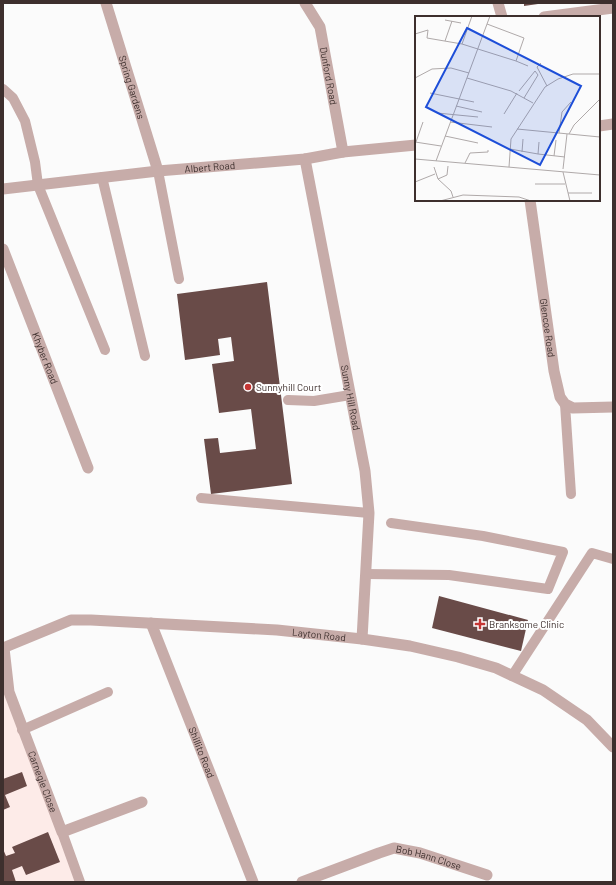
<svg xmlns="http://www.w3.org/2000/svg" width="616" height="885" font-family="Barlow,sans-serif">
  <rect width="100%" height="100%" fill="#fbfbfb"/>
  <path fill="#fdebe8" d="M3,648L9,692L81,882H3Z"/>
  <g fill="#694b48">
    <path d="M524,3H538V4L524,6Z"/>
    <path d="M267,282L292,484L211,494L204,439L218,438L220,453L256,449L251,409L219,413L212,364L234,361L231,337L218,339L220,355L185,360L177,294Z"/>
    <path d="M439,596L528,620L521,651L432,628Z"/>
    <path d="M22,772L27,786L5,795L10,807L3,810V779Z"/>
    <path d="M48,832L60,862L26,875L22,866L12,870L16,882H3V849L6,856L15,853L12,847Z"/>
  </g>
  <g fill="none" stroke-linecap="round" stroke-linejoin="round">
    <g stroke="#c7aca9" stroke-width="10">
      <path d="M3,89L13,98L25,121L35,162L38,185L105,350"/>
      <path d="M158,171L179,279"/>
      <path d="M102,177L145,356"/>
      <path d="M288,400L314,401L350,395"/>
      <path d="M565,404L571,494"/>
      <path d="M201,498L369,513"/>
      <path d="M366,574L449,575L548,589L563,552L483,536L391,523"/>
      <path d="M512,676L592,553L613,559"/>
      <path d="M22,730L108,692"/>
      <path d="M62,832L80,882"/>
    </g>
    <g stroke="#c7aca9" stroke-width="11">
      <path id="s1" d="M106,3L158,171"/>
      <path id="s2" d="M305,3L320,27L343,152"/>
      <path d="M498,3L502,17"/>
      <path d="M544,17L613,8"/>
      <path d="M599,126L613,124"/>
      <path id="s3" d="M305,159L365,471L369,513L362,639"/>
      <path id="s4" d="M3,189L158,171L305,159L343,152L416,145"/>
      <path id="s5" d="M530,200L554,371L560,397L565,404L573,408L613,407"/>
      <path id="s6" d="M3,249L88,468"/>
      <path id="s7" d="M151,623L253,882"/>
      <path id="s8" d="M3,648L71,620H91L277,630L362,639L410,646L458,657L496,668L543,690L587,720L613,747"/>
      <path id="s9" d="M4,648L9,692L62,832L142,802"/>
      <path id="s10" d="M302,882L379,853L394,848L420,853L487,875"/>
    </g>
  </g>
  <g fill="#c53634" stroke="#fff" stroke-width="1.5">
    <circle cx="248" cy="387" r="4"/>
    <path d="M478 618h4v4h4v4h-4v4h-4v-4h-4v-4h4z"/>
  </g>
  <g text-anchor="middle" stroke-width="4" stroke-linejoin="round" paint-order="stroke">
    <g font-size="10" fill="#3d2f2d" stroke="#fff">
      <text dy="4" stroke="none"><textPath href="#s2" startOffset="78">Dunford Road</textPath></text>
      <text dy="4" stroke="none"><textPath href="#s1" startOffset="88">Spring Gardens</textPath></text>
      <text dy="4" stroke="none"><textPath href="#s4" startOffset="208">Albert Road</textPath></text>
      <text dy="4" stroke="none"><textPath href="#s5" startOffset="129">Glencoe Road</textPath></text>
      <text dy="4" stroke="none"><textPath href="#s6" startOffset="117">Khyber Road</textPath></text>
      <text dy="4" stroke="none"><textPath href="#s3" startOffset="243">Sunny Hill Road</textPath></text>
      <text dy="4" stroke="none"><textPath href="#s8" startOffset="322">Layton Road</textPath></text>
      <text dy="4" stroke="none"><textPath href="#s7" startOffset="139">Shillito Road</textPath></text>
      <text dy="4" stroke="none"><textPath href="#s9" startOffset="140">Carnegie Close</textPath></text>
      <text dy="4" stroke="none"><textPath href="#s10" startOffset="134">Bob Hann Close</textPath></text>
    </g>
    <g font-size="10" fill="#3d2f2d" stroke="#fff" text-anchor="start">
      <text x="256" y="391">Sunnyhill Court</text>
      <text x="489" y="628">Branksome Clinic</text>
    </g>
  </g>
  <g transform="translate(415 16)">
    <rect width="185" height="185" fill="#fbfbfb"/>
    <path fill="none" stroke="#afa9a9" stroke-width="1" d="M30,4L46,7M0,18L13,14L12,22L47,28L101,45L109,22L72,8M30,25L37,5M47,28L57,0M101,45L113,50M126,47L122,51L132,70M0,62L17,53L36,52L54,57M52,62L96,75L118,87M104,75L120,55L123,59L109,82M15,77L59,86M41,90L67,96M22,97L63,101M89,98L102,77M35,106L77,111M102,113L185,121M144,117L147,96L156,86M154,118L159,109L185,83M30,120L63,127M0,126L26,130M1,126L8,106M95,133L123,138L124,126M107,136L108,123M123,138L150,141M139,140L141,124M0,143L185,159M21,145L75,0M50,147L55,137L73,136V134M19,151L23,163L36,175L38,181M94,151L96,123L130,71L143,63L158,58H185M148,153L152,118M148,156L155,185M23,163L32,159L33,150M0,166L20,158M120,168H150M153,177H177M25,185L48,179L104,181L116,185"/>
    <path fill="#1d4ed8" fill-opacity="0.15" stroke="#1d4ed8" stroke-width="2" d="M52,12L166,70L125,149L11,91Z"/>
    <rect width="185" height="185" fill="none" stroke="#3d2f2d" stroke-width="2"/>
  </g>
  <rect width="616" height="885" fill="none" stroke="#3d2f2d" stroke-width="8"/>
</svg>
